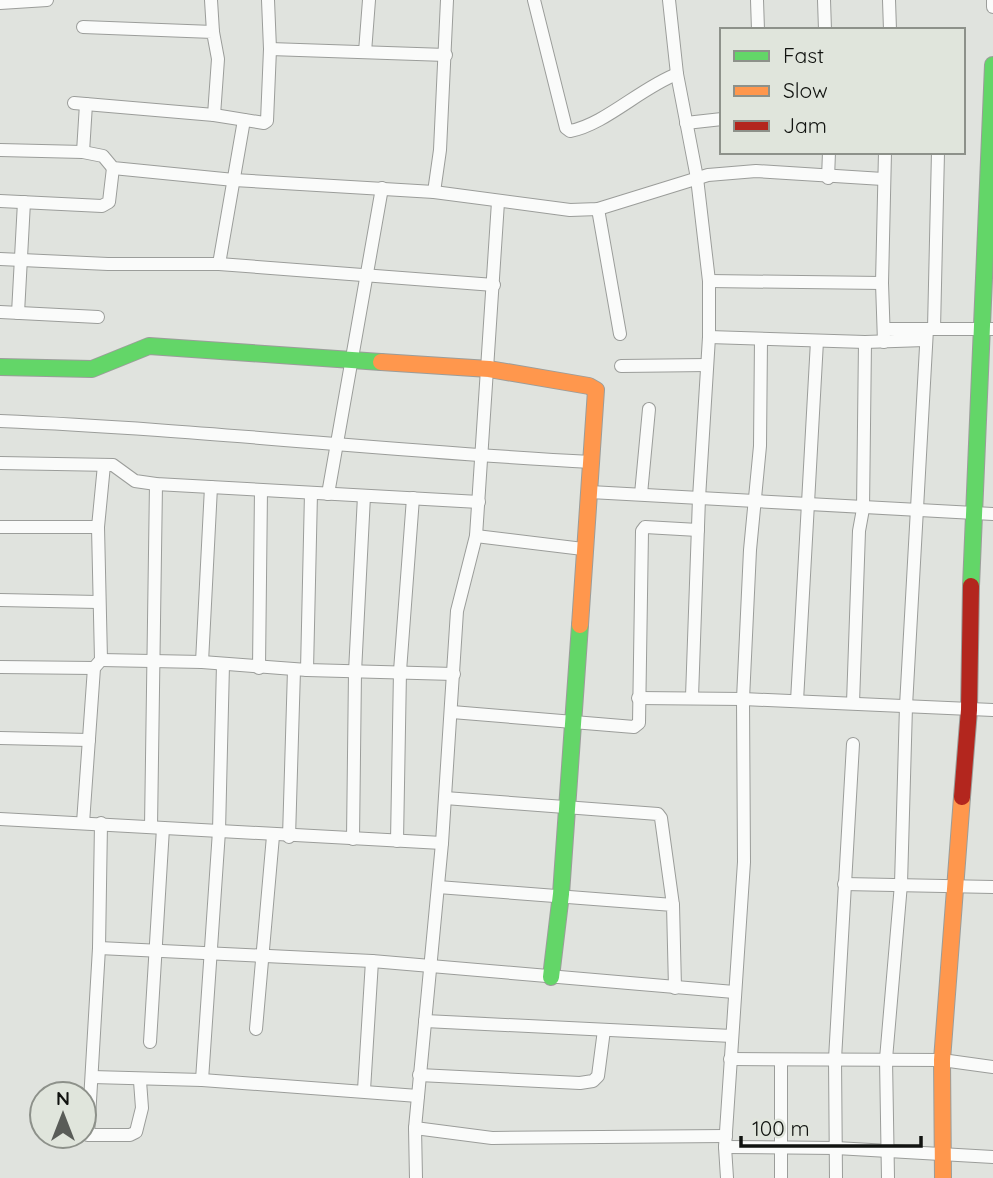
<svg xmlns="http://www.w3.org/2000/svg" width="993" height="1178" font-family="Quicksand,sans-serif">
  <rect width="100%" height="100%" fill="#e0e3de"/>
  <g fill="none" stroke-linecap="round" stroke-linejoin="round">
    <g stroke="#9b9d9a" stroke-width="14">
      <g id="street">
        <path d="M211,0L213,32"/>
        <path d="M534,0L566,128L570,131C604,125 642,87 677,74"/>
        <path d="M669,0L677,74L697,178L709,281V337L699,498L692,697"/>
        <path d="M757,0L758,30"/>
        <path d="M824,0L825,30"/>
        <path d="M889,0L890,30"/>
        <path d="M993,0V7"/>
        <path d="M0,3L47,0"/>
        <path d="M83,27L213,32L218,59L214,115"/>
        <path d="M270,49L446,55"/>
        <path d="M365,52L369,0"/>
        <path d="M74,103L214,115L264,123L267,121L270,49L268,0"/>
        <path d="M686,123L722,119"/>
        <path d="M0,150L83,152L103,156L113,168L234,180L434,192L570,210L598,209L708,175L756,171L883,179"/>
        <path d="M83,152L86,104"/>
        <path d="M828,178L829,152"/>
        <path d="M434,192L440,150L447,0"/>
        <path d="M0,201L102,206L109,202L113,168"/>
        <path d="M598,209L620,334"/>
        <path d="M0,259L108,264H219L494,285"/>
        <path d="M219,264L244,120"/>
        <path d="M709,281L882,283"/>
        <path d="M0,312L98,317"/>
        <path d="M18,313L24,202"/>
        <path d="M884,329H993"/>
        <path d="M934,329L938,152"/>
        <path d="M709,337L865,342L925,340"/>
        <path d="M884,342L882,283L885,152"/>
        <path d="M621,366L707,365"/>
        <path d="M0,421C197,429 394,452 591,462"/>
        <path d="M0,463L113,465L135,481L156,484L479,502"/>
        <path d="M590,492L993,514"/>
        <path d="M328,494L382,188"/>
        <path d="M641,494L649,409"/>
        <path d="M0,527H98"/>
        <path d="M476,536L583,549"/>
        <path d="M0,600L98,602"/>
        <path d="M101,660L202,662L307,670L454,674"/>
        <path d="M202,662L211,487"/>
        <path d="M0,667L94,668"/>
        <path d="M259,668L261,490"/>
        <path d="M307,670L311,493"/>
        <path d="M638,698L743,699L993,710"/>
        <path d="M797,701L817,341"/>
        <path d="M853,703L859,531L863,509L865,342"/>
        <path d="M452,712L634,727L639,723L642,531L645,527L698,530"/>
        <path d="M0,738L89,740"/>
        <path d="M445,798L658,814L661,818L673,905"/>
        <path d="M0,819L442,843"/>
        <path d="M83,823L94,668L101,660L98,527L104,465"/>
        <path d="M101,823L99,948L88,1135H130L136,1132L142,1108L140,1081"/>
        <path d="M151,827L156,484"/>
        <path d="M289,837L294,670"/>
        <path d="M353,839L355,672L364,496"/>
        <path d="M397,841L400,671L413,498"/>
        <path d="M844,884L993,887"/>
        <path d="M438,887L673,905L675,988"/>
        <path d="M99,948L372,961L734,992"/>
        <path d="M425,1021L732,1036"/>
        <path d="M256,1029L273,836"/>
        <path d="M150,1042L163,828"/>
        <path d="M730,1059L942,1060L993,1067"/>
        <path d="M781,1061V1178"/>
        <path d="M419,1075L580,1083L593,1081L598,1076L604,1030"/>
        <path d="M92,1077L202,1080L418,1096"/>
        <path d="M202,1080L219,831L223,664"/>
        <path d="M364,1090L372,961"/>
        <path d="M415,1128L492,1138L726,1136"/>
        <path d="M725,1147L836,1148L993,1157"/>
        <path d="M416,1178L415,1128L442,843L457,611L476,536L498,202"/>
        <path d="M727,1178L725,1147L744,862L743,699L750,550L760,446L761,339"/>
        <path d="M836,1178L835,1059L853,744"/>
        <path d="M888,1178L886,1059L901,884L906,706L927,329"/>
      </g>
    </g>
    <g stroke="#9b9d9a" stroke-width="18">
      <g id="fast">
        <path d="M0,367L92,369L149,346L381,362"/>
        <path d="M971,586L993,65"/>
        <path d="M551,977L561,894L580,625"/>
      </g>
    </g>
    <g stroke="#9b9d9a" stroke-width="18">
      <g id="slow">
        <path d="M381,362L489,369L589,386L596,390L580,625"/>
        <path d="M943,1178L942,1060L962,797"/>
      </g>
    </g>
    <g stroke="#9b9d9a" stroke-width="18">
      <path id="jam" d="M962,797L969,710L971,586"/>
    </g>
    <use href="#street" stroke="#fafbfa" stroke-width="12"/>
    <use href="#fast" stroke="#63d668" stroke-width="16"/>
    <use href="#slow" stroke="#ff974d" stroke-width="16"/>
    <use href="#jam" stroke="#b3261e" stroke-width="16"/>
  </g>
  <rect x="720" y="28" width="245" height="126" fill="#e0e5dc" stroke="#8d918a" stroke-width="2"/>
  <rect x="734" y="51" width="35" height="10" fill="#63d668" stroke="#8d918a" stroke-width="2"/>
  <text x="783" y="63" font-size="21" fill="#111310">Fast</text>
  <rect x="734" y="86" width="35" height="10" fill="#ff974d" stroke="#8d918a" stroke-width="2"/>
  <text x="783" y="98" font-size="21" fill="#111310">Slow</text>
  <rect x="734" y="121" width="35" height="10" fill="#b3261e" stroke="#8d918a" stroke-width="2"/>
  <text x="783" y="133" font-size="21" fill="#111310">Jam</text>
  <g transform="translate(63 1115)"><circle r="33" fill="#e0e5dc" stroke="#8d918a" stroke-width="2"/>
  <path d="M0-5L12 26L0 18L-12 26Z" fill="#595c58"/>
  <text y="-10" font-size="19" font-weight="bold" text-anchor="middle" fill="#111310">N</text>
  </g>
  <path d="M741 1136v10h180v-10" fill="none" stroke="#111310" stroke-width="3.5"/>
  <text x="752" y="1136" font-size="21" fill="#111310" stroke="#e0e5dc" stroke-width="5" paint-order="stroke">100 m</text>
</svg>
